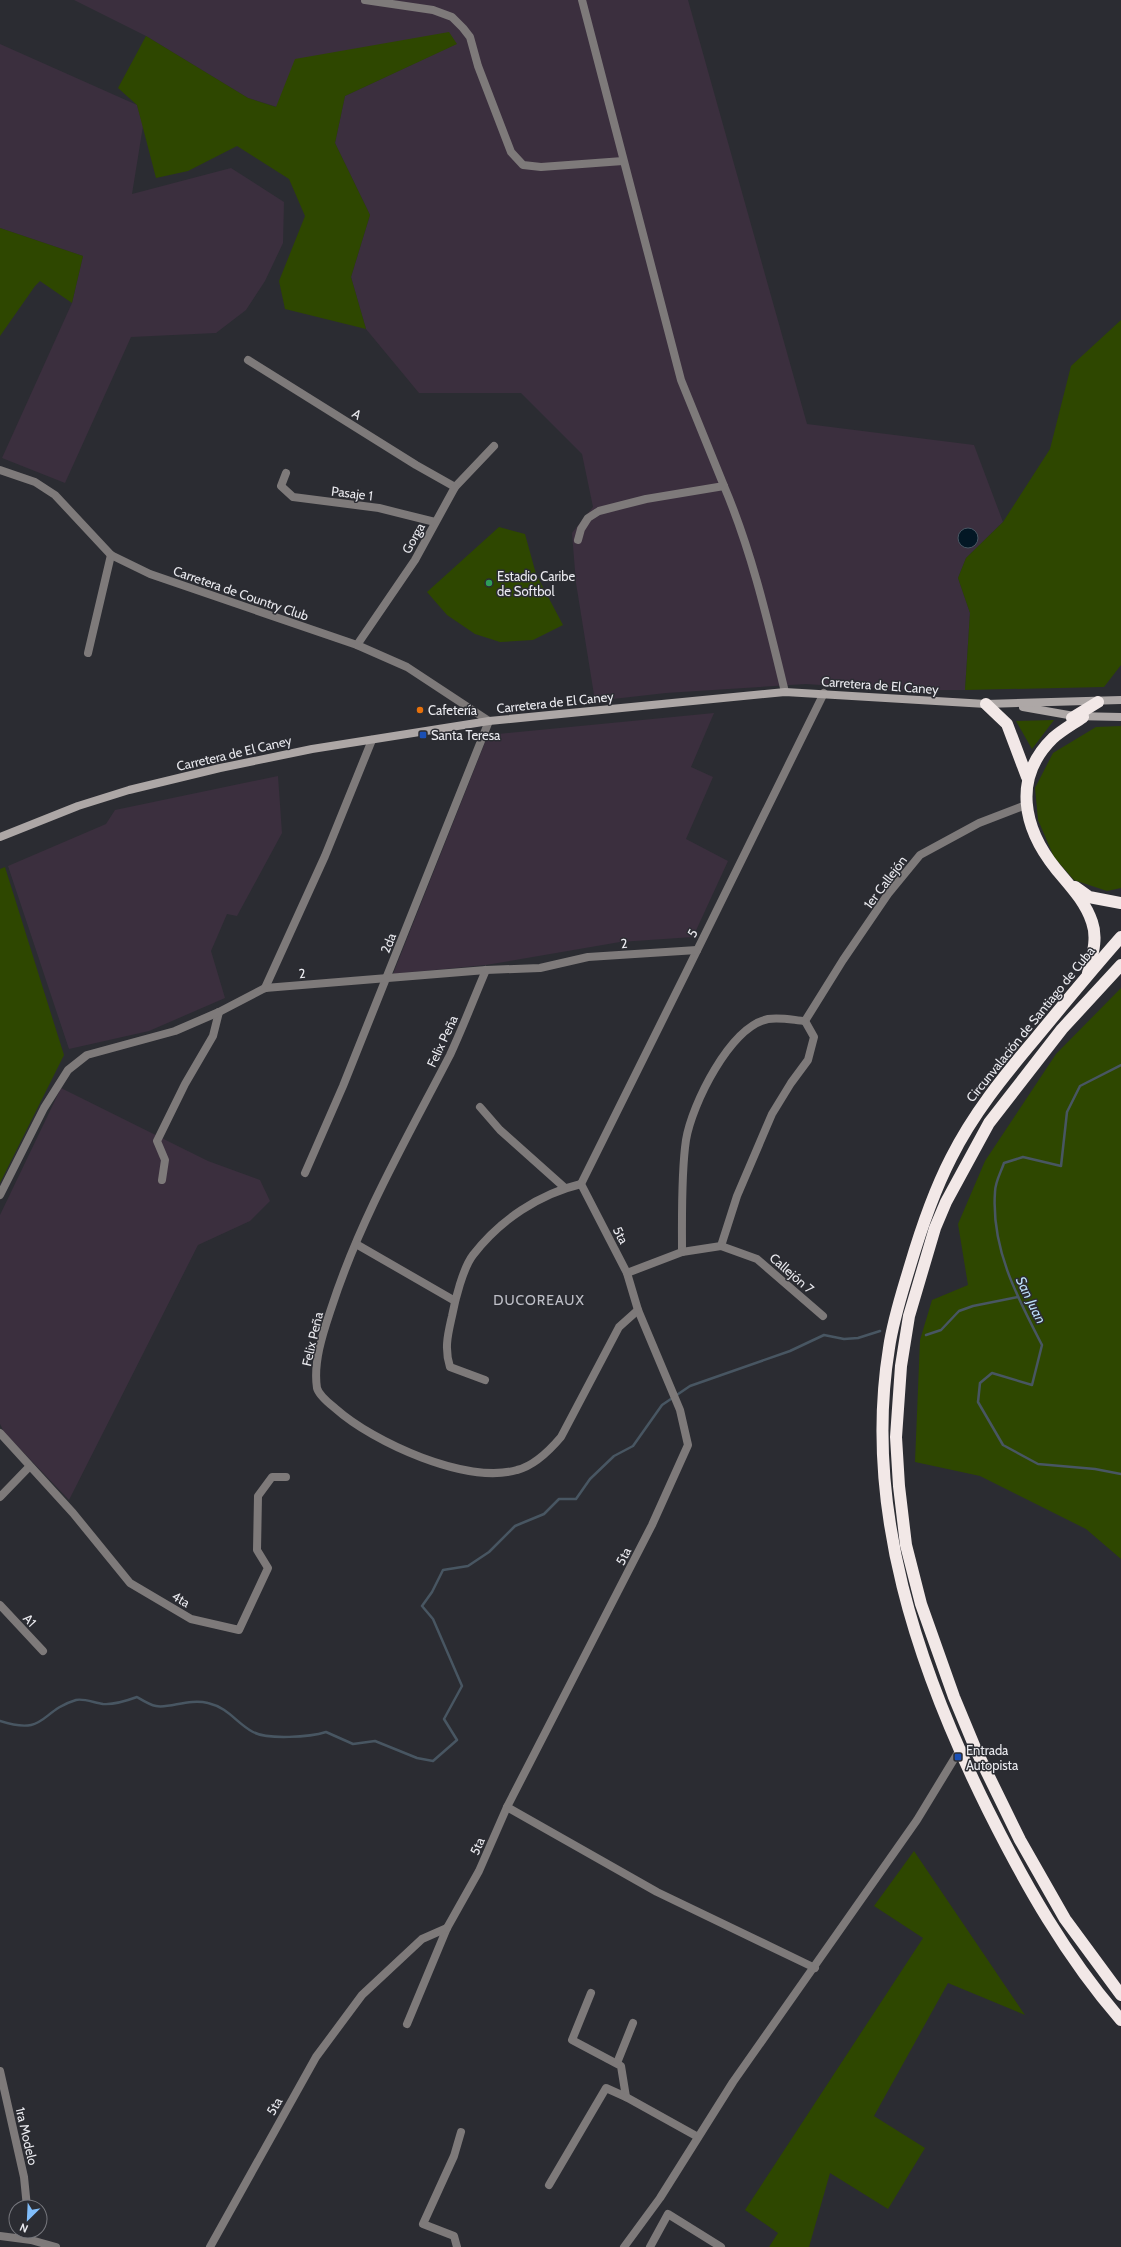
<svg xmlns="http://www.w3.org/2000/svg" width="1121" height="2247" font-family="Cabin,sans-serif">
  <rect width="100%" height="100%" fill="#2b2c32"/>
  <g fill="#3b2f3e">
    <path d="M74,0H688L807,424L974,445L1003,522L966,558L958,578L970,613L965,690H892L806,684L666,693L595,701L576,583L572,533L593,507L582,454L521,393H419L366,329L351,277L370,215L335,143L345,96L456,44L277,107L248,98L146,36Z"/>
    <path d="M0,44L137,105L143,126L132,194L231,168L284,202L283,243L265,281L246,310L216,333L131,337L65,483L2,458L72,303L83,256L0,228Z"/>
    <path d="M714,713L691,767L713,777L686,839L728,861L693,937L620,942L486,965L393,974L488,735Z"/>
    <path d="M278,776L282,833L237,916L227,914L211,951L225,998L149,1031L69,1049L8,866L106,824L115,810Z"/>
    <path d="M61,1088L208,1161L260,1180L270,1201L250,1221L198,1245L69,1500L4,1432L0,1424V1215Z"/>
  </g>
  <g fill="#2e4700">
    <path d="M449,32L457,44L345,96L335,143L370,215L351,277L366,329L285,309L279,281L305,216L289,179L237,146L188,171L156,178L137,105L118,88L146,36L248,98L276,107L295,59Z"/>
    <path d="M0,228L83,256L72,303L40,281L35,286L0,336Z"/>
    <path d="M1121,320V665L1104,687L965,690L970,613L958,578L966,558L1003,522L1050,449L1071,366Z"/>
    <path d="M499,527L525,534L536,574L563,625L533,640L500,642L475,634L447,615L427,592Z"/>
    <path d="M1054,720L1032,749L1016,721Z"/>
    <path d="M1121,726V888L1107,891L1074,880L1054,857L1038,820L1035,788L1053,753L1096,727Z"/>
    <path d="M5,867L64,1055L0,1183V869Z"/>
    <path d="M1121,988V1559L1086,1529L980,1476L915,1462L920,1340L932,1300L968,1285L958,1224L985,1161L1056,1054Z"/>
    <path d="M914,1851L1025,2015L948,1983L874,2116L925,2148L888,2209L830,2173L809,2247H769L778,2233L745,2210L923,1938L874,1906Z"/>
  </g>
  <circle fill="#031725" stroke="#485662" cx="968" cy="538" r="10"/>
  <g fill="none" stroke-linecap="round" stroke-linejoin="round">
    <g stroke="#485662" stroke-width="2.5">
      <path d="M1121,1065L1080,1086L1067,1112L1061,1166L1023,1157L1004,1163C1001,1172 995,1182 995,1192C991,1248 1017,1297 1042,1345L1032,1385L992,1373L980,1383L978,1402L1003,1445L1038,1464L1095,1469L1121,1474"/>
      <path d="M926,1335L941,1330L959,1311L973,1306L1018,1297"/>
      <path d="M0,1721C47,1736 39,1711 76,1700C83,1698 95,1703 103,1704C114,1705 126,1701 137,1697C142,1700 150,1705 156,1706C169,1709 189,1698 208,1703C229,1708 236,1723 253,1732C268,1740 310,1737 326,1732L353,1744L375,1741L417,1758L433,1761L457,1740L444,1719L462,1686L433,1619L422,1606L432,1592L443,1570L468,1566L489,1552L515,1526L544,1514L559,1499H576L590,1479L614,1456L633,1446L662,1405L690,1386L790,1351L824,1335L844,1339L858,1338L880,1331"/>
    </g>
    <g stroke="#7e7a7a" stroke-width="8">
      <path d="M365,0L433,10L452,17L463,28L470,37L478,66L511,152L523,165L541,167L623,161"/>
      <path d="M248,360L416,465L455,487"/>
      <path d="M286,473L281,486L293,497L379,508L435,522"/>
      <path d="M724,486C752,552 768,622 785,692"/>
      <path d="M578,540L581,529L588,518L599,511L646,499L724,486L681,380L582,0"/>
      <path d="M357,645L415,560L455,487L494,446"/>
      <path d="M88,653L111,555"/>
      <path d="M486,970C474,998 463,1027 450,1055C407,1138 360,1219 331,1309C323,1333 313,1362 317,1388C319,1396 330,1404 336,1409C373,1442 467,1485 517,1470C533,1466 550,1450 561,1437L619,1327L638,1310"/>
      <path d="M265,988L325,856L372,740"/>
      <path d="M805,1021L843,960L888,894L920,855L979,823L1026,805"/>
      <path d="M480,1107L500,1130L565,1188"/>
      <path d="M305,1173L343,1086L489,721"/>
      <path d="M162,1180L165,1160L157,1141L185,1084L213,1036L219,1012"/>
      <path d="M581,1184C662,1020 744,858 824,693"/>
      <path d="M0,1195L44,1108L68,1070L87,1055L175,1031L219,1012L265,988L486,970L540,968L588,957L697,950"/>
      <path d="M356,1244L455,1301"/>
      <path d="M721,1246L737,1196L772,1114L791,1083L808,1060L814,1037L805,1021"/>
      <path d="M682,1252C682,1218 681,1173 686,1140C692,1104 730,1027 768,1019C780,1017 793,1020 805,1021"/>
      <path d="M627,1273L682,1252L721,1246L757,1259L823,1316"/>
      <path d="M485,1380L450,1367C444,1348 448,1334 452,1316C455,1300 463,1268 473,1255C500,1220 539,1194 581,1184"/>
      <path d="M0,1433L73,1513L130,1583L191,1619L239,1630L268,1568L257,1550L258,1496L272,1477H286"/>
      <path d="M0,1497L29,1467"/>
      <path d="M0,1605L43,1651"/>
      <path d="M507,1807L657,1892L815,1968"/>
      <path d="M591,1993L572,2040L621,2066L626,2097L698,2137"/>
      <path d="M407,2024L447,1928L479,1871L507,1807L652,1525L688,1445L680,1410L638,1310L627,1273L581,1184"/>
      <path d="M617,2063L633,2023"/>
      <path d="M0,2071L24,2177L27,2207"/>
      <path d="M549,2185L606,2088L626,2097"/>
      <path d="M0,2236L31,2240L56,2247"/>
      <path d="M210,2247L316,2057L362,1995L422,1939L447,1928"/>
      <path d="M457,2247L454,2236L423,2224L454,2156L461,2132"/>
      <path d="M624,2247L660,2198L733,2082L917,1820L959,1751L976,1750"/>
      <path d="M650,2247L668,2214L721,2247"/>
    </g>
    <path stroke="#7e7a7a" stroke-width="8" d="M0,470L35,482L55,495L111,555L150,574L357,645L407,667L489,721"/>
    <g stroke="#ada7a6" stroke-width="8">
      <path d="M1023,707L1074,716L1121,717"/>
      <path d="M0,837L78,806L129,790L220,768L312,749L489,721L785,692L986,704L1121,700"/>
    </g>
    <g stroke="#f2e8e7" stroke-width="12">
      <path d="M986,704L1007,724L1027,777"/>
      <path d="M1083,717C1073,724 1062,730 1053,738C1012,778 1023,828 1056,869C1070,886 1085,901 1092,922C1098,939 1092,956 1088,973"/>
      <path d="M1072,718L1098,702"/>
      <path d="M1075,887L1089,897L1121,903"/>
      <path d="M1121,937C1091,971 1063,1005 1035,1039C1003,1077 973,1114 951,1158C933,1193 921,1229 910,1266C902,1293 893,1320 889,1348C863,1508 918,1669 988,1810C1025,1884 1066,1957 1121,2020"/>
      <path d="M1121,965L1062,1029L989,1123L946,1202L935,1228L909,1316L901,1366L896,1437L899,1486L906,1545L921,1604L954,1697L976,1750L1020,1840L1065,1919L1121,1995"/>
    </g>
  </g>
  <circle fill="#2e9e5b" stroke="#2b2c32" stroke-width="1.5" cx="489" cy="583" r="4"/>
  <circle fill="#e8710a" stroke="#2b2c32" stroke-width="1.5" cx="420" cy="710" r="4"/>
  <g fill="#1a4fb4" stroke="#2b2c32" stroke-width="1.5">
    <rect x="419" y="731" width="8" height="8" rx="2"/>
    <rect x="954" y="1753" width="8" height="8" rx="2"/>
  </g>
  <g text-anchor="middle" stroke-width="3" stroke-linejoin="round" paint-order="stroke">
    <g font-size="13" fill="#eaeaef" stroke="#2b2c32">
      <text transform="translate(357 414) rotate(32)" y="5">A</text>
      <text transform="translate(352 493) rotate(7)" y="5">Pasaje 1</text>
      <text transform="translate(413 538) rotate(-61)" y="5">Gorga</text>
      <text transform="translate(241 593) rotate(19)" y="5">Carretera de Country Club</text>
      <text transform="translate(880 685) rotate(4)" y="5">Carretera de El Caney</text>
      <text transform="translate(555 702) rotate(-6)" y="5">Carretera de El Caney</text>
      <text transform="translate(234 753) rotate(-13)" y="5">Carretera de El Caney</text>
      <text transform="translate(885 882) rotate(-53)" y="5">1er Callejón</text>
      <text transform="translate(692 933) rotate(-61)" y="5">5</text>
      <text transform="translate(388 943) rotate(-68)" y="5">2da</text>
      <text transform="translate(624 943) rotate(-4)" y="5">2</text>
      <text transform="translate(302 973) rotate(-4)" y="5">2</text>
      <text transform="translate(1030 1024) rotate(-51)" y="5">Circunvalación de Santiago de Cuba</text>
      <text transform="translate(442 1041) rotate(-65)" y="5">Felix Peña</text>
      <text transform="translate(621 1235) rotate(63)" y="5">5ta</text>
      <text transform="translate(792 1273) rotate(41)" y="5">Callejón 7</text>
      <text transform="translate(312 1339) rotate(-77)" y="5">Felix Peña</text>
      <text transform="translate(623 1556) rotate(-63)" y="5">5ta</text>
      <text transform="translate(181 1599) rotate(30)" y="5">4ta</text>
      <text transform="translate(30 1620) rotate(47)" y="5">A1</text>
      <text transform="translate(477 1846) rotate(-66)" y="5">5ta</text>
      <text transform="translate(274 2106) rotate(-61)" y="5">5ta</text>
      <text transform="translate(27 2136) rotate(77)" y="5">1ra Modelo</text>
    </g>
    <g font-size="13" fill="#eaeaef" stroke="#2b2c32" text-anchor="start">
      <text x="497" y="581">Estadio Caribe<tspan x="497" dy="15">de Softbol</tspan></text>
      <text x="428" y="715">Cafetería</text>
      <text x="431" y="740">Santa Teresa</text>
      <text x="966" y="1755">Entrada<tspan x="966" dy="15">Autopista</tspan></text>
    </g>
    <g font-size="14" letter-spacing="1" fill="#bfc0c8" stroke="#2b2c32">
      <text x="539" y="1305">DUCOREAUX</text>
    </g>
    <g font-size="14" font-style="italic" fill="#bcdff8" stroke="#2b2c32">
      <text transform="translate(1031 1300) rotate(64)" y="5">San Juan</text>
    </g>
  </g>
  <g transform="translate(28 2219) rotate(204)"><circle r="19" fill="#2b2c32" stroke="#77787e"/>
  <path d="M0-3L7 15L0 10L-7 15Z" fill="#80bdfa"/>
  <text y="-6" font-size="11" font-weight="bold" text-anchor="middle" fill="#eaeaef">N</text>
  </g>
</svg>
